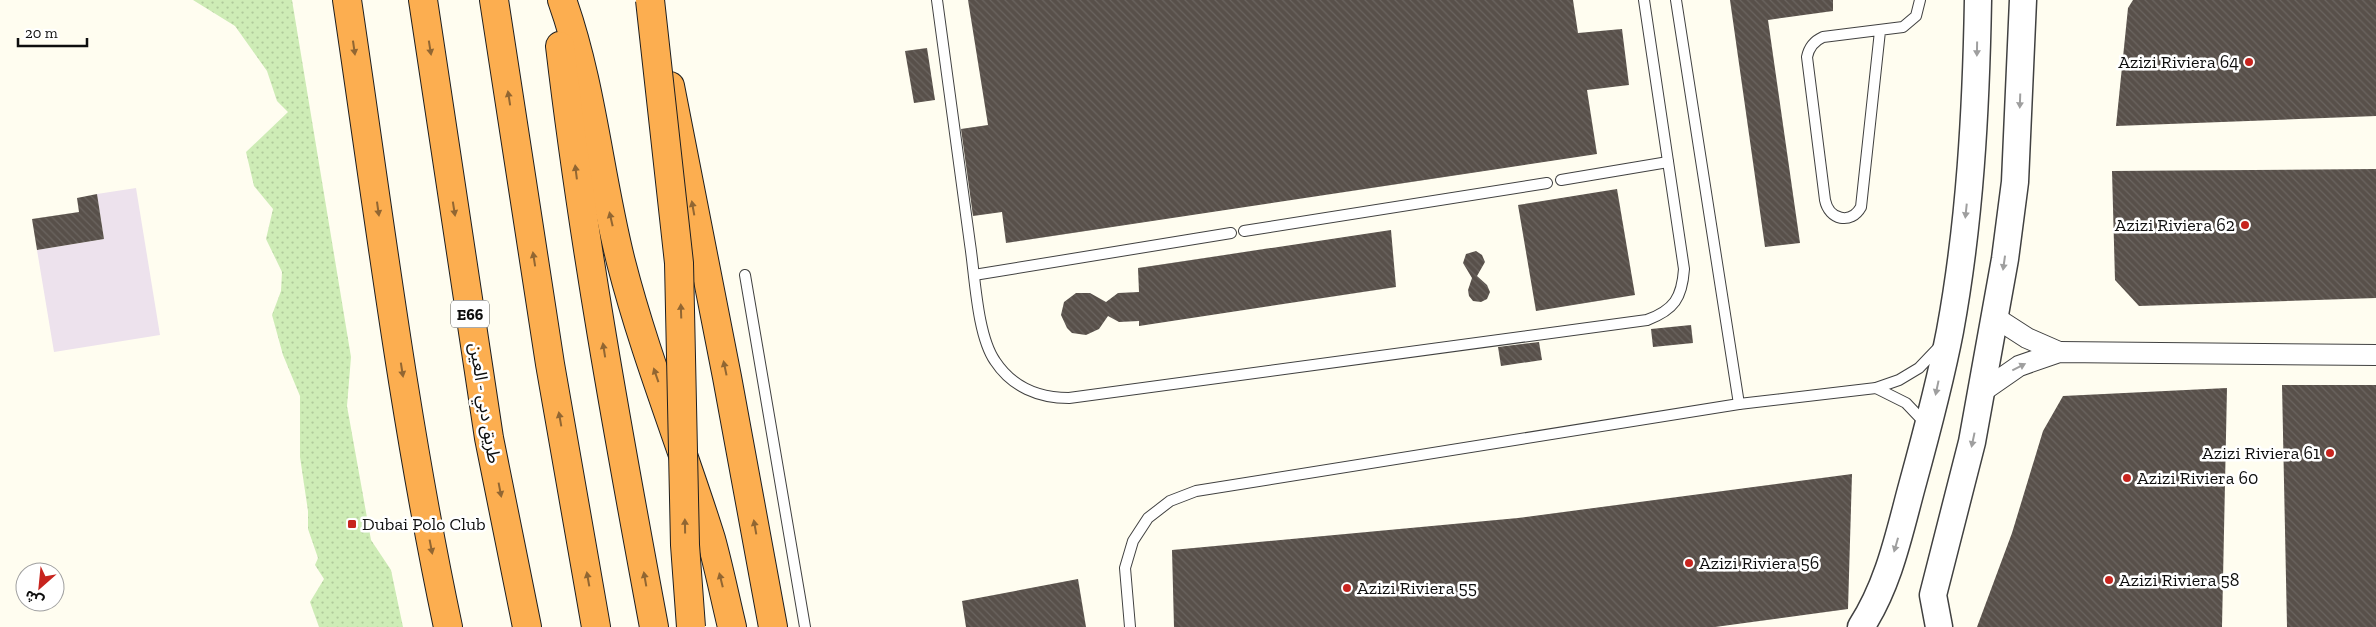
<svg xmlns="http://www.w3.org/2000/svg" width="2376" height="627" font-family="'Zilla Slab','Noto Sans Arabic',serif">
  <defs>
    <pattern id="grass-dots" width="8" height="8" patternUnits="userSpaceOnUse" patternTransform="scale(1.25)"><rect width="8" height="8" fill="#ceecb6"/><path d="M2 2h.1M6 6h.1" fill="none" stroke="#b0c99b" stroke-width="1.8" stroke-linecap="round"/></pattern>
    <pattern id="building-back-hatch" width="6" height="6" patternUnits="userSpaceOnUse" patternTransform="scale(1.25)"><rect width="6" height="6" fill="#58504a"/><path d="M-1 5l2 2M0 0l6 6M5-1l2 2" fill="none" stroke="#6b6560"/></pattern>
  </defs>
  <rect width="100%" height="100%" fill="#fffdf0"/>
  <path fill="#ede2ed" d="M136,188L160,335L54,352L37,250L104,239L97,194Z"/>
  <path fill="url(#grass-dots)" d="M193,0H292L351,357L347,406L371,540L391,570L403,627H319L310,602L324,579L315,565L318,558L308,529V511L300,457V396L283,355L272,315L281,291L282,272L266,239L273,209L254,186L246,152L288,112L277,101L267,71L235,26Z"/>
  <g fill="url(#building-back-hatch)">
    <path d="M968,0H1573L1578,33L1622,29L1629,85L1587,90L1597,154L1006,243L1002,212L973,216L961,129L988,125Z"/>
    <path d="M1730,0H1833V11L1768,20L1800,243L1765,247Z"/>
    <path d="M2133,0H2376V116L2116,126L2128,8Z"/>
    <path d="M927,48L935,100L914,103L905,51Z"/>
    <path d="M2376,169V298L2139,306L2115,280L2112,171Z"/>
    <path d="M1617,189L1635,295L1536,311L1518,205Z"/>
    <path d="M97,194L104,239L37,250L32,219L79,212L77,198Z"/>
    <path d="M1391,230L1396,287L1139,326V321L1119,322L1108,316L1099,329L1086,335L1072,333L1067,328L1061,315L1064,302L1076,293H1090L1106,302L1118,293L1139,292L1138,268Z"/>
    <path d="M1476,251L1482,255L1485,262L1477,276L1487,285L1490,292L1487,299L1481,302L1473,301L1469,296L1468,290L1472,278L1463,263L1466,254Z"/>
    <path d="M1691,325L1693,343L1653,347L1651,329Z"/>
    <path d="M1539,342L1542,360L1501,366L1498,347Z"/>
    <path d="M2282,385H2376V627H2287Z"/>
    <path d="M2227,388L2222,627H1977L2012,533L2043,431L2063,396Z"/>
    <path d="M1852,474L1848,609L1715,627H1174L1172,550L1518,518Z"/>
    <path d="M1078,579L1086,627H966L962,601Z"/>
  </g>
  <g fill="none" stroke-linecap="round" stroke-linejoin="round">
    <g stroke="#414141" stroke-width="12">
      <g id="service">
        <path d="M937,0C948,81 959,162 970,244C975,276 977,335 995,361C1012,387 1039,398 1069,398L1647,320C1674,310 1682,298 1684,269L1644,0"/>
        <path d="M1676,0L1739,404"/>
        <path d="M1880,31L1861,207C1851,225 1829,220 1825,200L1807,57C1809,47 1814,41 1823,37L1903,27L1916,16L1920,0"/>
        <path d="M1561,180L1668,162"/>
        <path d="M1244,231L1547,183"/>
        <path d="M745,275L805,627"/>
        <path d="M974,275L1231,233"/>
        <path d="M1876,388L1906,403L1925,423"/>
        <path d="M1130,627L1125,568L1133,541L1148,518L1170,501L1196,491L1739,404L1876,388L1899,380L1919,368L1940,346"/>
      </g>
    </g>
    <g stroke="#414141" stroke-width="22">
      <g id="minor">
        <path d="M1996,318L2027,338L2059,352"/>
        <path d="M1983,391L2019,366L2059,352L2376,355"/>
      </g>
    </g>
    <g stroke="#414141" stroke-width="29">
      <g id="tertiary">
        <path d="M1861,627C1889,584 1899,534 1912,486C1926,435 1940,383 1950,331C1970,222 1976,111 1978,0"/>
        <path d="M1939,627L1933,595L1972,442L2005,259L2015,182L2023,0"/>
      </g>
    </g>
    <g stroke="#1f1f1f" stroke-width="30">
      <g id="motorway">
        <path d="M347,0C378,209 404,420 448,627"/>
        <path d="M423,0L489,438L527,627"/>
        <path d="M494,0L550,364L596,627"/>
        <path d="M562,0C592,84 599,175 621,262C645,356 682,446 711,539C719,568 725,598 732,627"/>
        <path d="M560,46C583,241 618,434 654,627"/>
        <path d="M670,86L727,377L773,627"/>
      </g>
    </g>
    <use href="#service" stroke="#fff" stroke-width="10"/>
    <use href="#minor" stroke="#fff" stroke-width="20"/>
    <use href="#tertiary" stroke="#fff" stroke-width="26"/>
    <use href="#motorway" stroke="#fcae50" stroke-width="28"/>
    <g stroke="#1f1f1f" stroke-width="30" stroke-linecap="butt">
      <path id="motorway-bridge" d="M650,0L679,263L685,545L691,627"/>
    </g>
    <use href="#motorway-bridge" stroke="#fcae50" stroke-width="28"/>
  </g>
  <defs><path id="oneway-solid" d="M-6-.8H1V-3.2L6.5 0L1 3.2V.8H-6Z" transform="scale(1.25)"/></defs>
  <g fill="#916632">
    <use href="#oneway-solid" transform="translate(354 48) rotate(82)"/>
    <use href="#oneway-solid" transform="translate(430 48) rotate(81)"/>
    <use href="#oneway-solid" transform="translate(509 98) rotate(-99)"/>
    <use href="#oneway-solid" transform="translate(576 172) rotate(-97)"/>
    <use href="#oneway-solid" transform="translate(693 208) rotate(-100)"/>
    <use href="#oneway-solid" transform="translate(378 209) rotate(82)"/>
    <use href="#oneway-solid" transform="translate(454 209) rotate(81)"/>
    <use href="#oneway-solid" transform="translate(611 219) rotate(-103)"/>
    <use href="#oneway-solid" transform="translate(534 259) rotate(-99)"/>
    <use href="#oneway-solid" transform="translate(681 311) rotate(-92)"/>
    <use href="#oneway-solid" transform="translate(604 350) rotate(-99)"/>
    <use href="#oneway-solid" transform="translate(725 368) rotate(-102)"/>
    <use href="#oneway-solid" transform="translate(402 370) rotate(81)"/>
    <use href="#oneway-solid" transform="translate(656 375) rotate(-109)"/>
    <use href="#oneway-solid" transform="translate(560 419) rotate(-100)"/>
    <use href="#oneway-solid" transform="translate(500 490) rotate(79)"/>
    <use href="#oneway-solid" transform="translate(685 526) rotate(-91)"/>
    <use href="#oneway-solid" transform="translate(755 527) rotate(-100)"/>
    <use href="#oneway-solid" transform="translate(431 547) rotate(79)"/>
    <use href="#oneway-solid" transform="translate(588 579) rotate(-100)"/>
    <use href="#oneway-solid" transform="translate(645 579) rotate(-100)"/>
    <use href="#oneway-solid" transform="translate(721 580) rotate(-104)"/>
  </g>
  <g fill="#9f9f9f">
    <use href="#oneway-solid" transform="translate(1977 49) rotate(91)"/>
    <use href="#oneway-solid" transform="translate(2020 101) rotate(92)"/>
    <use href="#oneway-solid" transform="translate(1966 211) rotate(96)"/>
    <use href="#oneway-solid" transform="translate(2004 263) rotate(98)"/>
    <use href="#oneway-solid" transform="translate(2019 367) rotate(-27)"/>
    <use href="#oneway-solid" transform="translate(1937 388) rotate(102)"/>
    <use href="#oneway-solid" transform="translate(1973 440) rotate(102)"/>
    <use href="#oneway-solid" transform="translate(1896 545) rotate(106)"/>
  </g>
  <g fill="#c7241e" stroke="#fff" stroke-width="2">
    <circle cx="2249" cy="62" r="5"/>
    <circle cx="2245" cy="225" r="5"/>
    <circle cx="2330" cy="453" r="5"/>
    <circle cx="2127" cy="478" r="5"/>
    <rect x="347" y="519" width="10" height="10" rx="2.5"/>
    <circle cx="1689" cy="563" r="5"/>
    <circle cx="2109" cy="580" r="5"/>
    <circle cx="1347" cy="588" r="5"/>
  </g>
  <g text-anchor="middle" stroke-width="5" stroke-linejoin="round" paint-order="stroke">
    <rect fill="#fff" stroke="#565656" stroke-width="1" x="451" y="300.5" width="38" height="27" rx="4"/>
    <g font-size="16" font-weight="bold" fill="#0e0e0e">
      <text x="470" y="320">E66</text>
    </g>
    <g font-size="18" fill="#0e0e0e" stroke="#fff" text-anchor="start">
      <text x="2239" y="68" text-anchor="end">Azizi Riviera 64</text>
      <text x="2235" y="231" text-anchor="end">Azizi Riviera 62</text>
      <text x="2320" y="459" text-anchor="end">Azizi Riviera 61</text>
      <text x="2137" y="484">Azizi Riviera 60</text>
      <text x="362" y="530">Dubai Polo Club</text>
      <text x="1699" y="569">Azizi Riviera 56</text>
      <text x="2119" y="586">Azizi Riviera 58</text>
      <text x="1357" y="594">Azizi Riviera 55</text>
    </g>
    <g font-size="18" fill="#0e0e0e" stroke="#fff">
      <text transform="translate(485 403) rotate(81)" y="6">طريق دبي - العين</text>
    </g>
  </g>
  <g transform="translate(40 587) rotate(207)"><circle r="24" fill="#ffffff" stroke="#9f9f9f"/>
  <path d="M0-4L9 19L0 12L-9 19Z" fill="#c7241e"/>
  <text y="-8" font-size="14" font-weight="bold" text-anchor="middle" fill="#0e0e0e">ش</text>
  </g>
  <path d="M18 38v8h69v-8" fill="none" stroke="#0e0e0e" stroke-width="2.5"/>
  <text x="25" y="38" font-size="15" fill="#0e0e0e" stroke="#ffffff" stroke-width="4" paint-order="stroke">20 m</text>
</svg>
